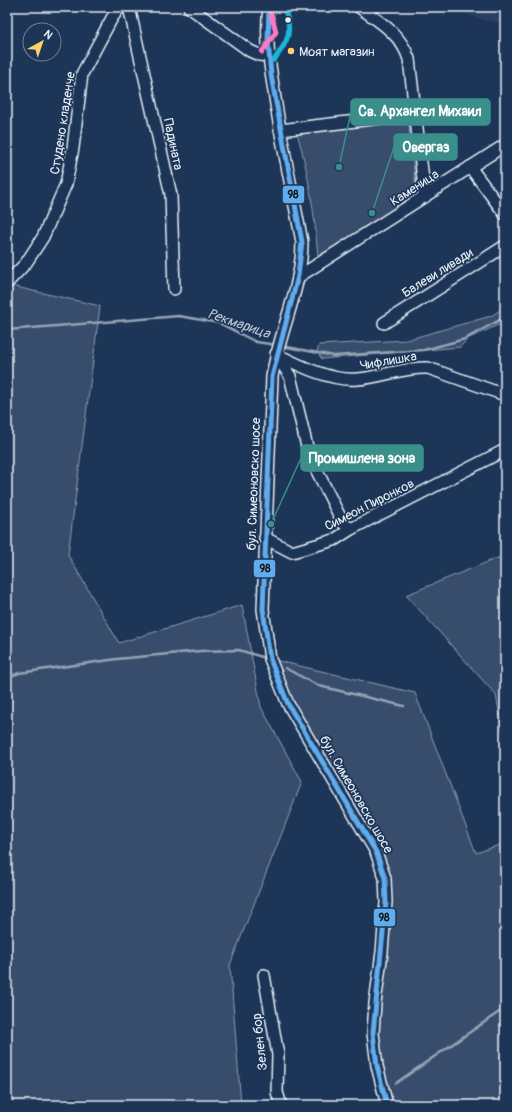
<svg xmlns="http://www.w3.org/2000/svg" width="512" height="1112" font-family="Pangolin,sans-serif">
  <rect width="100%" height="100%" fill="#1d3557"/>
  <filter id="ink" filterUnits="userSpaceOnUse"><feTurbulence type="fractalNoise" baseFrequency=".025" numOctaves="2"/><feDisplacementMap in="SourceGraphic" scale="8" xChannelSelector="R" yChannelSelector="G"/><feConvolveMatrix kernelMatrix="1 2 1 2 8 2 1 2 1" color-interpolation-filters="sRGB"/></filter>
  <g filter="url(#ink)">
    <path fill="#2a4162" d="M446,7H505V24L484,20Z"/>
    <g fill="#374d6c" stroke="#909fb2">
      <path d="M408,120L417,196L318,258C315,216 309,174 297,133Z"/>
      <path d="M7,285L100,306L68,555L119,643L242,605L261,707L302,782L230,965L241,1105H7Z"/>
      <path d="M505,307V322L469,338L460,347L322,359L317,352L319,345L406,340L491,316Z"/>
      <path d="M505,555V744L496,695L406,595Z"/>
      <path d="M270,659L415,693L476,853L505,843V1105H387L377,1066L385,878L350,806Z"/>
    </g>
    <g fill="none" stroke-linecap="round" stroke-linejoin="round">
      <g stroke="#95a4b5" stroke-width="2.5">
        <path d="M7,330L179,316L219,323L256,342L277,345"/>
        <path d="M282,346L334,356L424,350L465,339L505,317"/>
        <path d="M285,668L319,686L404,706"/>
        <path d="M7,678L19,673L117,659L200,651L239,650L262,657"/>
        <path d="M396,1083L505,1008"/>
      </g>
      <g stroke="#e8f1f8" stroke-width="14">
        <g id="minor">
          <path d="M129,7L171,195L174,289"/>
          <path d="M189,7L250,51L259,55L268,56"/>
          <path d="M269,7C265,38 270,67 275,98C282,146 293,194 302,242C302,288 279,332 272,377L263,609L270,659L288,704L376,852L385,878L386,902L382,952L375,1003L373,1033L377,1066L387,1105"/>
          <path d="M359,7C380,22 401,34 409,59L425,197"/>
          <path d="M280,130L415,114"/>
          <path d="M470,167L505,214"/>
          <path d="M298,277L505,145"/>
          <path d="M7,283L26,263L43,237L66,184L73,148L82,74L112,18L120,7"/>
          <path d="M384,323L505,246"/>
          <path d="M276,354C298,365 332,382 358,379C382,377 404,367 428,368L505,395"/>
          <path d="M276,355L290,376L309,455L343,523L351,529"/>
          <path d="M265,538L292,552L334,540L351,529L505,450"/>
          <path d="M264,975L278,1055L277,1092L281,1105"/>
        </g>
      </g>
      <use href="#minor" stroke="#1d3557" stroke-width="11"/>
      <g stroke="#1d3557" stroke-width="8">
        <path id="bus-1" d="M269,7L268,41L271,75L302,242L298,276L272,377L263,609L270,659L288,704L376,852L385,878L386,902L373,1033L377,1066L387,1105"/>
      </g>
      <g stroke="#1d3557" stroke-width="8">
        <path id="bus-2" d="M274,60C289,40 293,32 284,7"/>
      </g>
      <g stroke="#1d3557" stroke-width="8">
        <path id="bus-3" d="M262,52L276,32L270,9"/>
      </g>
      <use href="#bus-1" stroke="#60acee" stroke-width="5"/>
      <use href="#bus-2" stroke="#1ab6d8" stroke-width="5"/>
      <use href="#bus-3" stroke="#fe7ac1" stroke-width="5"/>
    </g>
  </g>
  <circle fill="#e8f1f8" stroke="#1d3557" stroke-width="1.5" cx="288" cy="20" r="3.5"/>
  <circle fill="#ffd166" stroke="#1d3557" stroke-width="1.5" cx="291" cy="51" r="4"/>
  <g text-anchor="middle" stroke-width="3.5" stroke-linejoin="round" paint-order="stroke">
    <g font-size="13" fill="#e8f1f8" stroke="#1d3557" text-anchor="start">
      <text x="299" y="56">Моят магазин</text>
    </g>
    <g font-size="13" fill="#e8f1f8" stroke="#1d3557">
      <text transform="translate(62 123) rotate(-81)" y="5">Студено кладенче</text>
      <text transform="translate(174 144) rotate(78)" y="5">Падината</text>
      <text transform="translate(414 187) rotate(-33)" y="5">Каменица</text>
      <text transform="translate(437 272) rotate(-32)" y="5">Балеви ливади</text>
      <text transform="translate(388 360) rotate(-10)" y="5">Чифлишка</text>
      <text transform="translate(253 484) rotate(-88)" y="5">бул. Симеоновско шосе</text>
      <text transform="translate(369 504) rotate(-27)" y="5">Симеон Пиронков</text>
      <text transform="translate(357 794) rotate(60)" y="5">бул. Симеоновско шосе</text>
      <text transform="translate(259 1042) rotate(-96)" y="5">Зелен бор</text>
    </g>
    <g font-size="14" font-style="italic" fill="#b7c4d1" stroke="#1d3557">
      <text transform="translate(239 323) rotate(19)" y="5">Рекмарица</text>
    </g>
  </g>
  <path fill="none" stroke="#3a8f8a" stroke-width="1.5" d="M339 167L351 112M372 213L394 147M271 524L301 458"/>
  <g fill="#3a8f8a" stroke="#1d3557" stroke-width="1.5">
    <circle cx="339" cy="167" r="4"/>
    <circle cx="372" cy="213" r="4"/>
    <circle cx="271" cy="524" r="4"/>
  </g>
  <g fill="#3a8f8a" stroke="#3a8f8a" stroke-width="1.5">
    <rect x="351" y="99" width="139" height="26" rx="4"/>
    <rect x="394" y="134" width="63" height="26" rx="4"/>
    <rect x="301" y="445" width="122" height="26" rx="4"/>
  </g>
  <g font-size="14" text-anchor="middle" font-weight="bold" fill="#fff">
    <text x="420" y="116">Св. Архангел Михаил</text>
    <text x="426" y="152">Овергаз</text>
    <text x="362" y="463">Промишлена зона</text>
  </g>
  <g stroke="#1d3557" stroke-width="1.5">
    <rect x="282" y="185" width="23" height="19" rx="4" fill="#60acee"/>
    <rect x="253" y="559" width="23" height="19" rx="4" fill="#60acee"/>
    <rect x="373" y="908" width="23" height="19" rx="4" fill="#60acee"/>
  </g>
  <g font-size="11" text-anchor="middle" font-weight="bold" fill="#111">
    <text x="293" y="198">98</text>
    <text x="265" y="572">98</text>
    <text x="384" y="921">98</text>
  </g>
  <rect width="512" height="1112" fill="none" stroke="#1d3557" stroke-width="24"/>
  <rect x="12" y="12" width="488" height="1088" fill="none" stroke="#e8f1f8" stroke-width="1.5" filter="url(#ink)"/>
  <g transform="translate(42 42) rotate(40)"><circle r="19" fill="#1d3557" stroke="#6e8097"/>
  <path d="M0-3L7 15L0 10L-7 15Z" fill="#ffd166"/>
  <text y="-6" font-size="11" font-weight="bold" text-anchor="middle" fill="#e8f1f8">N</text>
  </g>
</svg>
